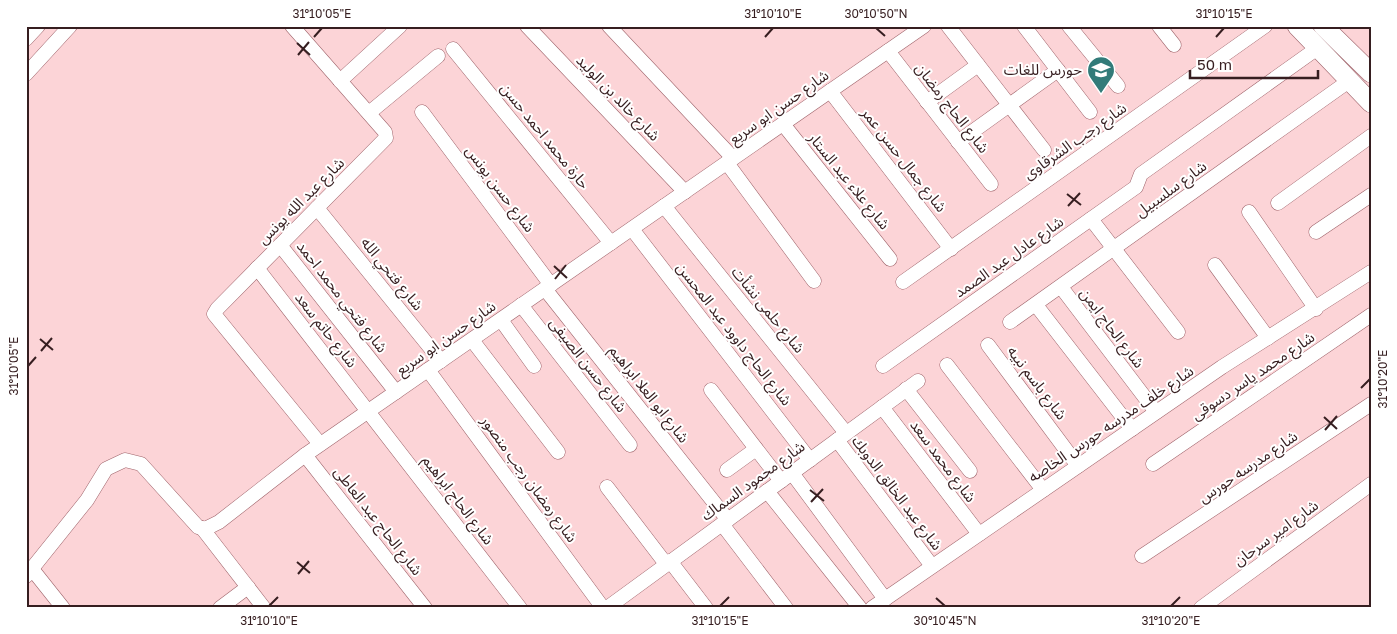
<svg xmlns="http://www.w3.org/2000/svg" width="1397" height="634" font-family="'Golos Text','Noto Sans Arabic',sans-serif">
  <rect width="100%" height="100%" fill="#fcd4d7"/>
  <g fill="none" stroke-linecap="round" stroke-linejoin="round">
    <g stroke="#9f646b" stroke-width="15">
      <g id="minor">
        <path d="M292,26L385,132L386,138L217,309L214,314L320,444"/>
        <path d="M527,26L685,192"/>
        <path d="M609,26L733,158"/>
        <path d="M948,26L1044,150"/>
        <path d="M1024,26L1090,112"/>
        <path d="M1069,26L1118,86"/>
        <path d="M1159,26L1174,45"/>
        <path d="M26,39L38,26"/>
        <path d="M453,49L611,243"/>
        <path d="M888,51L991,184"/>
        <path d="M26,74L70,26"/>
        <path d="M340,81L400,26"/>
        <path d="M830,91L951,249"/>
        <path d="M927,102L978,65"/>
        <path d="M422,112L551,285"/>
        <path d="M369,113L438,56"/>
        <path d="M783,124L890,259"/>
        <path d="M958,142L1058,70"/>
        <path d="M727,163L814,281"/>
        <path d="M1278,203L1371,136"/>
        <path d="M664,206L846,433"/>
        <path d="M317,208L441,361"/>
        <path d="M1249,212L1316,309"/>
        <path d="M1091,219L1178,332"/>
        <path d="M632,229L810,460"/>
        <path d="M1316,232L1371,195"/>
        <path d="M280,245L396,392"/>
        <path d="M1215,265L1268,338"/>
        <path d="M257,268L520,608"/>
        <path d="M903,282L1265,26"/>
        <path d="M1061,287L1156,412"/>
        <path d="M545,289L728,520"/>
        <path d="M521,305L630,445"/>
        <path d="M1036,305L1132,429"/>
        <path d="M501,320L534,366"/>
        <path d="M1010,322L1349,81"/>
        <path d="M472,340L558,452"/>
        <path d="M988,345L1078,466"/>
        <path d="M947,365L1043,490"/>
        <path d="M883,366L1136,187L1141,174L1319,47"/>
        <path d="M428,370L603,608"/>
        <path d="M906,389L970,471"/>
        <path d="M711,390L781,481"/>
        <path d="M882,407L979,534"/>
        <path d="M837,440L932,566"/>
        <path d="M305,455L425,608"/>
        <path d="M1153,464L1371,315"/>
        <path d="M727,470L756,449"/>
        <path d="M792,473L885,599"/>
        <path d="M607,487L666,564"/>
        <path d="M767,491L860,608"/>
        <path d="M722,524L786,608"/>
        <path d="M202,528L264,608"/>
        <path d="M1142,556L1371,404"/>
        <path d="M670,561L706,608"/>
        <path d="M32,569L63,608"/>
        <path d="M26,576L87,500L106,469L125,460L141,464L198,527L205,529L219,522L305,455L924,26"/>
        <path d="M220,608L248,587"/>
        <path d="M607,608L918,381"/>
        <path d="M872,608L1222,367L1371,272"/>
        <path d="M1201,608L1371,484"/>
      </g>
    </g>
    <g stroke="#9f646b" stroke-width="20">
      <g id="secondary">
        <path d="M1297,26L1371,103"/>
        <path d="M1323,26L1371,73"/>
      </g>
    </g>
    <use href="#minor" stroke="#fff" stroke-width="14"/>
    <use href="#secondary" stroke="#fff" stroke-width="19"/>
  </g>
  <path fill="none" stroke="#361e20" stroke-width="2" d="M876,28L885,36M314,37L322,28M765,37L773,28M1216,37L1224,28M297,43L310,55M298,55L309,42M1067,194L1081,205M1068,206L1080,193M554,266L567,278M555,279L566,265M40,339L53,350M41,351L52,338M28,366L36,357M1361,388L1370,379M1324,417L1337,429M1325,430L1337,416M810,490L824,501M811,502L823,489M297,562L310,573M298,574L309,561M936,598L945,606M269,606L278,597M720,606L729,597M1171,606L1180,597"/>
  <defs>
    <g id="school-pin" transform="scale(1.4375)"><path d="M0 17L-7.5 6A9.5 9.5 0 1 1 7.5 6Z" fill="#327b79" stroke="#fff"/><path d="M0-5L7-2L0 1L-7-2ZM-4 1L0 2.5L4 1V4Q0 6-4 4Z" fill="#fff"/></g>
  </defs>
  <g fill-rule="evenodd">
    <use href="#school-pin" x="1101" y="70"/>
  </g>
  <g text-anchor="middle" stroke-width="4" stroke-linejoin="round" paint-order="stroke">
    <g font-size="15" fill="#361e20" stroke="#fff" text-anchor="end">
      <text x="1082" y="75">حورس للغات</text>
    </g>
    <g font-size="15" fill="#361e20" stroke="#fff">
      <text transform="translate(618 98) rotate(46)" y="5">شارع خالد بن الوليد</text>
      <text transform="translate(779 107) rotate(-35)" y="5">شارع حسن ابو سريع</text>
      <text transform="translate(952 108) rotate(52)" y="5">شارع الحاج رمضان</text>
      <text transform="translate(545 136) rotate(51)" y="5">حارة محمد احمد حسن</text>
      <text transform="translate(1075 141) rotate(-35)" y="5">شارع رجب الشرقاوى</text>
      <text transform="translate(904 160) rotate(52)" y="5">شارع جمال حسن عمر</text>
      <text transform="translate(849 181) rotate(51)" y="5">شارع علاء عبد الستار</text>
      <text transform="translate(500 189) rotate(53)" y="5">شارع حسن يونس</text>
      <text transform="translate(1171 189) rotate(-36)" y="5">شارع سلسبيل</text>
      <text transform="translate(301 201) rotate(-45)" y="5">شارع عبد الله يونس</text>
      <text transform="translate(1009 257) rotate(-35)" y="5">شارع عادل عبد الصمد</text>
      <text transform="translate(392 274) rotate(51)" y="5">شارع فتحي الله</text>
      <text transform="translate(342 297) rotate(52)" y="5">شارع فتحي محمد احمد</text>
      <text transform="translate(768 310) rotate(51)" y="5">شارع حلمى نشأت</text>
      <text transform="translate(1112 328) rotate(53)" y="5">شارع الحاج ايمن</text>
      <text transform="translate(326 330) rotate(52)" y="5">شارع حاتم سعد</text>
      <text transform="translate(734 334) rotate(52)" y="5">شارع الحاج داوود عبد المحسن</text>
      <text transform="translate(446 338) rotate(-35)" y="5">شارع حسن ابو سريع</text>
      <text transform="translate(588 365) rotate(52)" y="5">شارع حسن الصيفى</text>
      <text transform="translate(1253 376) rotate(-34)" y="5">شارع محمد ياسر دسوقى</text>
      <text transform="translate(1037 383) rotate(53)" y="5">شارع باسم نبيه</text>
      <text transform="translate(649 394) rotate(52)" y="5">شارع ابو العلا ابراهيم</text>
      <text transform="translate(1111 424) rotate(-34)" y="5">شارع خلف مدرسه حورس الخاصه</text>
      <text transform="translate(943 461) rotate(53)" y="5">شارع محمد سعد</text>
      <text transform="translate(1248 467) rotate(-34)" y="5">شارع مدرسه حورس</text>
      <text transform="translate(529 479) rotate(54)" y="5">شارع رمضان رجب منصور</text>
      <text transform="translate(753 481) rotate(-36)" y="5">شارع محمود السماك</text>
      <text transform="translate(897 493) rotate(53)" y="5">شارع عبد الخالق الدوبك</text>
      <text transform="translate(458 500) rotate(53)" y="5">شارع الحاج ابراهيم</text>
      <text transform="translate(378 521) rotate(52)" y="5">شارع الحاج عبد العاطى</text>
      <text transform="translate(1276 533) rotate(-36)" y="5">شارع امير سرحان</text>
    </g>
  </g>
  <rect width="1397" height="634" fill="none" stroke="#ffffff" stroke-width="55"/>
  <path d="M1190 70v8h128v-8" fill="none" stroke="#361e20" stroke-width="2.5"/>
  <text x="1197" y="70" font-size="15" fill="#361e20" stroke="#ffffff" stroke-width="4" paint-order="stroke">50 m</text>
  <rect x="28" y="28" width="1342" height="578" fill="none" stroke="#361e20" stroke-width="2"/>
  <g font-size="12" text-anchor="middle" fill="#361e20">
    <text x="322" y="18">31°10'05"E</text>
    <text x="773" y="18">31°10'10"E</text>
    <text x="876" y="18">30°10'50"N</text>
    <text x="1224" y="18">31°10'15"E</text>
    <text transform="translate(14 366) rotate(-90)" y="4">31°10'05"E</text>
    <text transform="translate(1383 379) rotate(-90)" y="4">31°10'20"E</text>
    <text x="269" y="625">31°10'10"E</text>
    <text x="720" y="625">31°10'15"E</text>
    <text x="945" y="625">30°10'45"N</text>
    <text x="1171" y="625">31°10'20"E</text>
  </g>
</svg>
